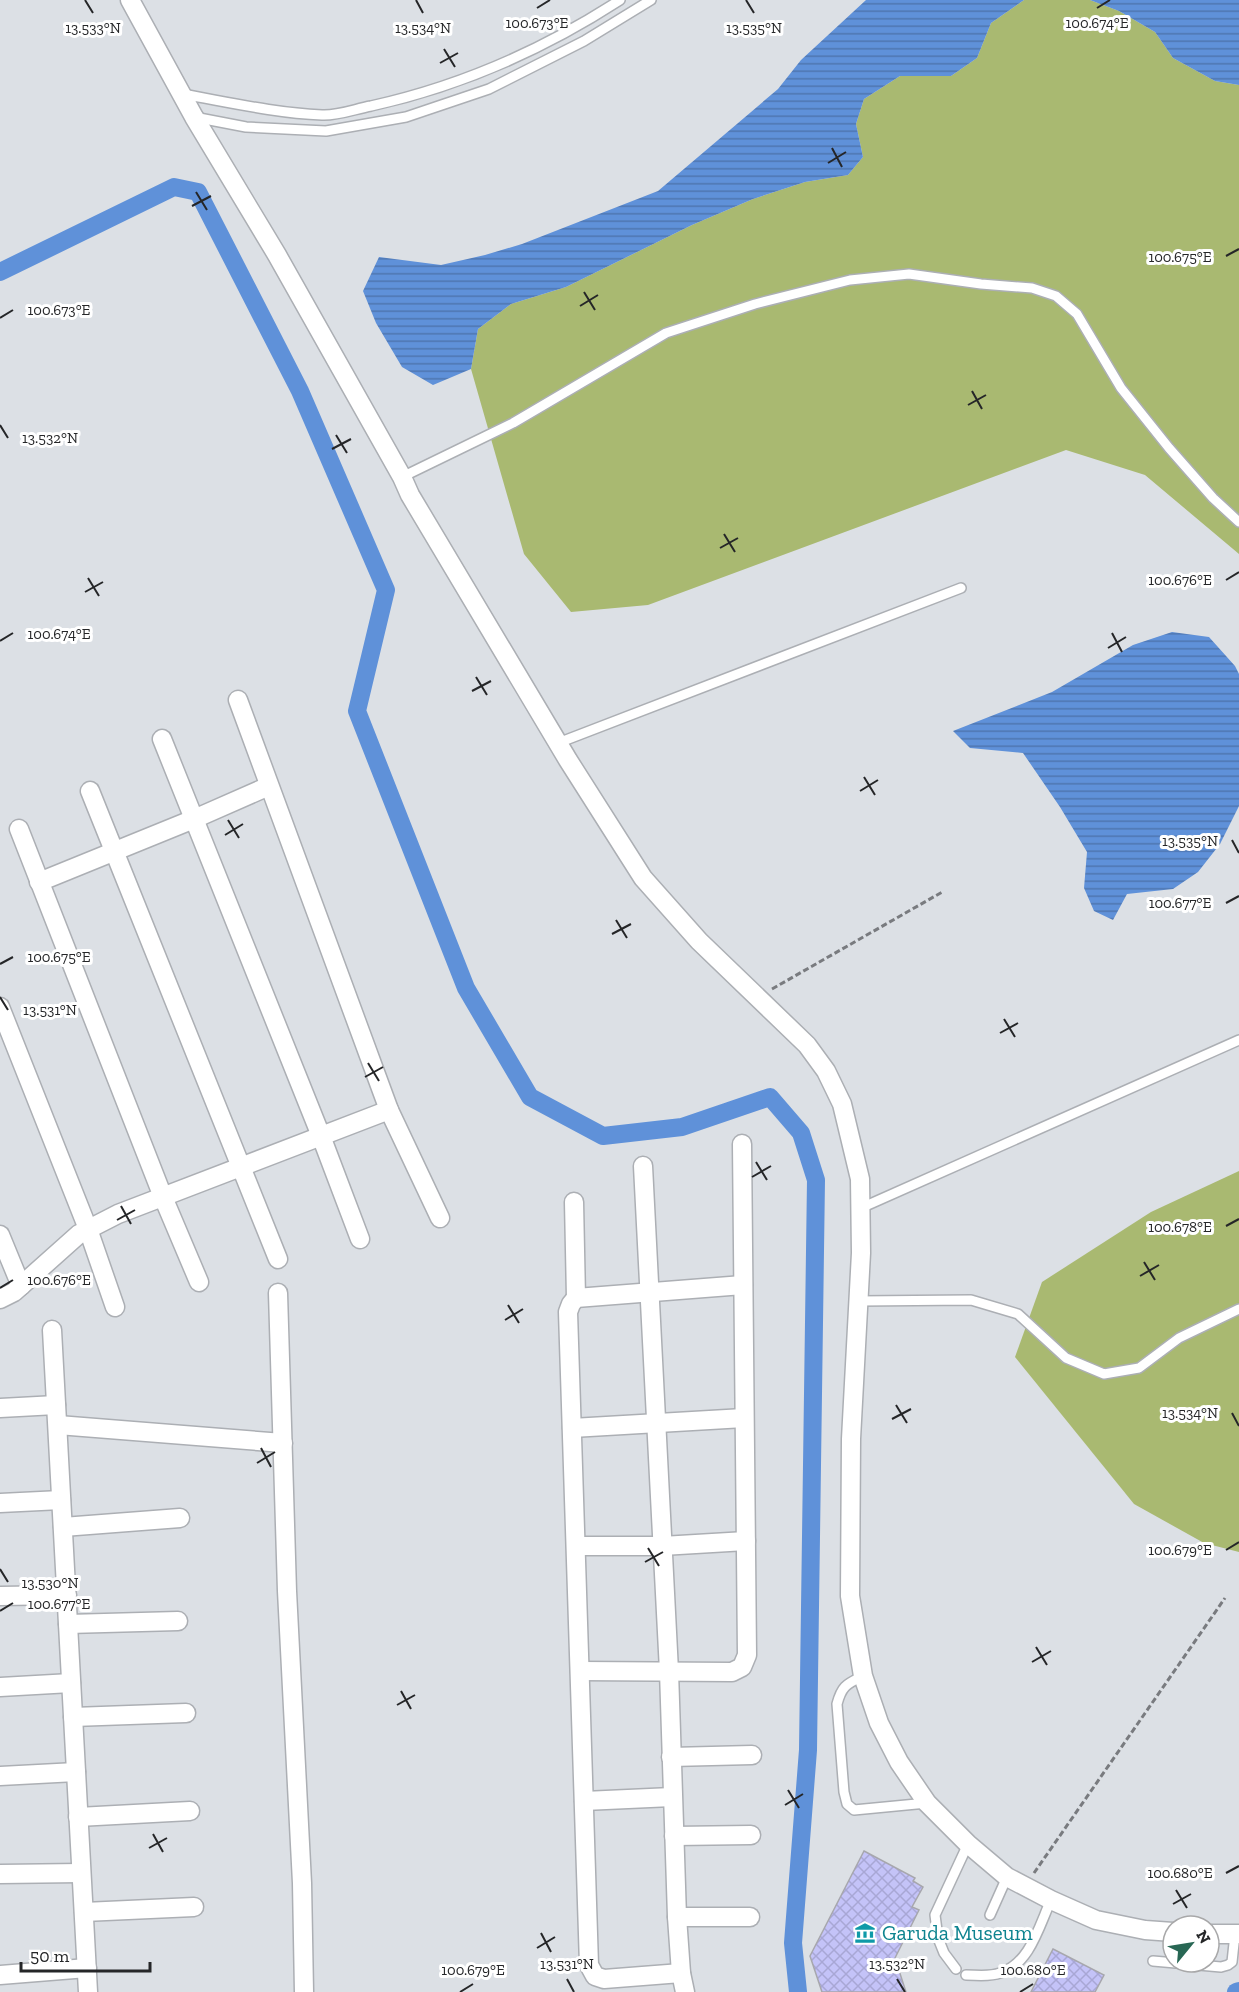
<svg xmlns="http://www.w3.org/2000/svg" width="1239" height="1992" font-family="'Zilla Slab',serif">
  <defs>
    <pattern id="water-rules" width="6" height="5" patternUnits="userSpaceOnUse" patternTransform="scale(1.5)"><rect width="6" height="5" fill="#5f91d9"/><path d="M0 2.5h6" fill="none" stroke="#4e76b0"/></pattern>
    <pattern id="building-cross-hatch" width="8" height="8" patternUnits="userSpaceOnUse" patternTransform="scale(1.5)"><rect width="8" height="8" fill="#c4c3f8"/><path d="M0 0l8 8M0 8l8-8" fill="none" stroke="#a8a7d5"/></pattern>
  </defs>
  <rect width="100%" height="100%" fill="#dce0e5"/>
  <g fill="#a9b971">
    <path d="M1024,0H1090L1119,11L1155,32L1173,58L1215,81L1239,85V554L1145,475L1066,450L648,605L571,612L524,554L471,369L478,329L511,304L566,287L692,225L753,199L805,182L848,175L863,157L856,124L864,99L900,76H951L977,58L991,23Z"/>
    <path d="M1239,1171V1552L1204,1543L1134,1504L1015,1357L1042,1282L1151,1212Z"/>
  </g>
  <g fill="url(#water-rules)">
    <path d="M866,0H1024L991,23L977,58L951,76H900L864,99L856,124L863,157L848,175L805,182L753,199L692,225L566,287L511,304L478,329L471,369L433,385L402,367L376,323L363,291L379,257L441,265L485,255L522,244L658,191L778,89L801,60Z"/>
    <path d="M1090,0H1239V85L1215,81L1173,58L1155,32L1119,11Z"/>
    <path d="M1172,632L1209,637L1235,666L1239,674V806L1220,844L1198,872L1173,889L1127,894L1113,920L1094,911L1084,888L1087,852L1060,807L1023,753L970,748L953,731L1052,692L1133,645Z"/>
  </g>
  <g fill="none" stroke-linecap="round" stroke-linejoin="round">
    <g stroke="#5f91d9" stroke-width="18">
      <path d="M0,272L174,187L198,192L300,391L386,590L357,711L466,988L530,1097L603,1136L682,1127L770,1097L801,1133L816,1180L808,1750L793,1943L798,1992"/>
      <path d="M1236,1992L1239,1991"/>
    </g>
  </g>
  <g fill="url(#building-cross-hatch)" stroke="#a7a7ad" stroke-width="1.5">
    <path d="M864,1851L915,1878L913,1881L923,1887L912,1907L919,1910L895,1958L906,1992H822L810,1956Z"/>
    <path d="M1053,1949L1104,1975L1095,1992H1031Z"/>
  </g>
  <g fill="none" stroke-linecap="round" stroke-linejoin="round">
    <g stroke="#acafb4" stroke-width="12">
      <g id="service">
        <path d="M182,94C228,102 275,113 322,115C337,116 355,109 371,106C461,86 543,50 620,0"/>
        <path d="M194,117L246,127L326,131L406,117L489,89L584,41L651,0"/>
        <path d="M402,477L513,423L666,333L755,304L850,280L909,274L981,284L1032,288L1056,296L1077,314L1121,388L1169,448L1213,498L1239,522"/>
        <path d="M558,743L961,588"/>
        <path d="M861,1208L1239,1040"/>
        <path d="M859,1301L971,1300L1018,1314L1066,1358L1104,1374L1139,1368L1179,1338L1239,1309"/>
        <path d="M863,1676C847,1684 842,1685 837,1704L844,1792L847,1804L854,1810L927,1803"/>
        <path d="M990,1915L1007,1877"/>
        <path d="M1153,1961L1221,1967L1228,1965L1232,1962L1235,1934"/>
        <path d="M956,1969L944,1953L938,1938L935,1915L968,1844"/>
        <path d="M966,1975C977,1975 990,1977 1000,1973C1030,1964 1039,1926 1051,1900"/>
      </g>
    </g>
    <g stroke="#acafb4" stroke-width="21">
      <g id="minor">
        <path d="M130,0L194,117L277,255L402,477L410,495L568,760L643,878L699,941L807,1045L826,1071L842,1104L860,1179L861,1253L851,1439L850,1596L863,1676L879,1723L899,1762L927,1803L968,1844L1007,1877L1051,1900L1096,1920L1145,1930L1173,1932"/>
        <path d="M238,700L389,1110L440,1218"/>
        <path d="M162,739L321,1136L360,1239"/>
        <path d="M90,791L278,1259"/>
        <path d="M19,829L163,1197L199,1282"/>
        <path d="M39,882L194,819L269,786"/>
        <path d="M0,1007L88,1229L115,1307"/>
        <path d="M643,1166L669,1671L677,1917L681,1973L685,1992"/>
        <path d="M574,1202L576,1298"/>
        <path d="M0,1235L21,1286"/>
        <path d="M278,1293L287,1591L302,1883L304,1992"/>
        <path d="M0,1299L14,1292L79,1234L118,1214L389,1110"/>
        <path d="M52,1330L88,1992"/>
        <path d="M0,1408L56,1405"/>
        <path d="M58,1425L283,1443"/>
        <path d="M572,1428L744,1418"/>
        <path d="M0,1503L61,1500"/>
        <path d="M63,1527L180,1518"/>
        <path d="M576,1546H662L746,1541"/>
        <path d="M0,1596L67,1595"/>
        <path d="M68,1624L178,1621"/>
        <path d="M580,1671L732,1672L742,1667L747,1655L742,1144"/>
        <path d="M0,1687L71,1683"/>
        <path d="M73,1717L186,1713"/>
        <path d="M671,1757L752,1755"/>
        <path d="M0,1776L76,1772"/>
        <path d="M584,1801L672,1797"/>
        <path d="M78,1817L190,1811"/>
        <path d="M674,1836L751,1835"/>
        <path d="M0,1874L81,1873"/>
        <path d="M84,1912L194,1907"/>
        <path d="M677,1917H750"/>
        <path d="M1209,1934H1239"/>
        <path d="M681,1973L604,1979L595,1976L589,1965L568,1312L571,1304L576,1298L743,1285"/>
        <path d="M0,1975L87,1968"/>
      </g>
    </g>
    <g stroke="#797b7f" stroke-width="3" stroke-dasharray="6 3" stroke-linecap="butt">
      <path d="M772,989L944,891"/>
      <path d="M1034,1873L1225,1598"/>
    </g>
    <use href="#service" stroke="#fff" stroke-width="9"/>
    <use href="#minor" stroke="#fff" stroke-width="18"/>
  </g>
  <path fill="none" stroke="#252628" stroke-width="2" d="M85,0L93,13M416,0L423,13M746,0L754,13M537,8L550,0M1097,8L1110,0M444,49L455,67M440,63L458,53M832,148L842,167M828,163L846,152M196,192L207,210M192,206L211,196M1226,256L1239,249M584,292L595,310M580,306L598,295M0,318L13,310M972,391L982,409M968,405L986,395M0,425L8,438M336,435L347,453M332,449L351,439M724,534L735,552M720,548L738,538M88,578L99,596M1226,580L1239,572M85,592L103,582M1112,633L1122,652M0,641L13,633M1108,648L1126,637M476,677L487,695M472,691L491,681M864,777L875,795M860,791L878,780M228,820L239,838M225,835L243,824M1232,840L1239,853M1226,903L1239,896M616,920L627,938M612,934L631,924M0,964L13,957M0,997L8,1010M1004,1019L1015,1037M1000,1033L1018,1023M368,1063L379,1081M365,1077L383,1067M756,1162L767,1180M752,1177L771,1166M121,1206L131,1224M117,1220L135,1210M1226,1226L1239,1219M1144,1262L1155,1280M1140,1276L1159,1265M0,1288L13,1280M508,1305L519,1323M505,1320L523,1309M896,1405L907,1423M1232,1413L1239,1426M892,1419L911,1409M261,1448L271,1467M257,1463L275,1452M648,1548L659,1566M1226,1550L1239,1542M645,1562L663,1552M0,1569L8,1582M0,1611L13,1603M1036,1647L1047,1665M1032,1662L1051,1651M401,1691L411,1709M397,1705L415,1695M788,1790L799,1808M785,1805L803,1794M153,1834L163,1852M149,1848L167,1838M1226,1873L1239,1866M1176,1890L1187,1908M1173,1904L1191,1894M541,1933L551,1952M537,1948L555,1937M567,1979L574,1992M897,1979L905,1992M460,1992L473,1984M1020,1992L1033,1984"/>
  <defs>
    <g id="museum-bare" transform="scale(1.62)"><path d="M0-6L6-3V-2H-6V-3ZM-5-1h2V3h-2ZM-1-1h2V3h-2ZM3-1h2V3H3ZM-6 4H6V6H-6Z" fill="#0f9aa8" stroke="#fff" stroke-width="2.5" paint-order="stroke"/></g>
  </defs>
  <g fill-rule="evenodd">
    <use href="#museum-bare" x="865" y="1933"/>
  </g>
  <g text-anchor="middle" stroke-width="6" stroke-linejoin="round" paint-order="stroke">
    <g font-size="21" fill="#0d838f" stroke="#fff" text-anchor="start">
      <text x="882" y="1940">Garuda Museum</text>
    </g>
  </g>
  <g font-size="15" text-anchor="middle" fill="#252628" stroke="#fff" stroke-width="6" stroke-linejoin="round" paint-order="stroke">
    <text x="537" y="28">100.673°E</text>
    <text x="1097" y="28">100.674°E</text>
    <text x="93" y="33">13.533°N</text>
    <text x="423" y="33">13.534°N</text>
    <text x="754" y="33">13.535°N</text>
    <text x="1180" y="262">100.675°E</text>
    <text x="59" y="315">100.673°E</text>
    <text x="50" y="443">13.532°N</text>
    <text x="1180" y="585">100.676°E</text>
    <text x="59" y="639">100.674°E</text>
    <text x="1190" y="846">13.535°N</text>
    <text x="1180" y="908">100.677°E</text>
    <text x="59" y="962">100.675°E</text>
    <text x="50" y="1015">13.531°N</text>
    <text x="1180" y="1232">100.678°E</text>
    <text x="59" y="1285">100.676°E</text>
    <text x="1190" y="1418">13.534°N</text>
    <text x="1180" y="1555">100.679°E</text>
    <text x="50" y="1588">13.530°N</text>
    <text x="59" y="1609">100.677°E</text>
    <text x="1180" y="1878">100.680°E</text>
    <text x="567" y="1969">13.531°N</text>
    <text x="897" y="1969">13.532°N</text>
    <text x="473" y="1975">100.679°E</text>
    <text x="1033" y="1975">100.680°E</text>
  </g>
  <g transform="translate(1191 1944) rotate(60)"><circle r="28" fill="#ffffff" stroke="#a8a8a9" stroke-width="1.5"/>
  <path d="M0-4.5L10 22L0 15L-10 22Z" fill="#286754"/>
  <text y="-9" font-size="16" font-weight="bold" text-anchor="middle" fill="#252628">N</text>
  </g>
  <path d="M21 1962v9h129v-9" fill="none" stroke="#252628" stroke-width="3"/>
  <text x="30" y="1962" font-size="18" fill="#252628" stroke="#ffffff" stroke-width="4.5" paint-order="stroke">50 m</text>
</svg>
